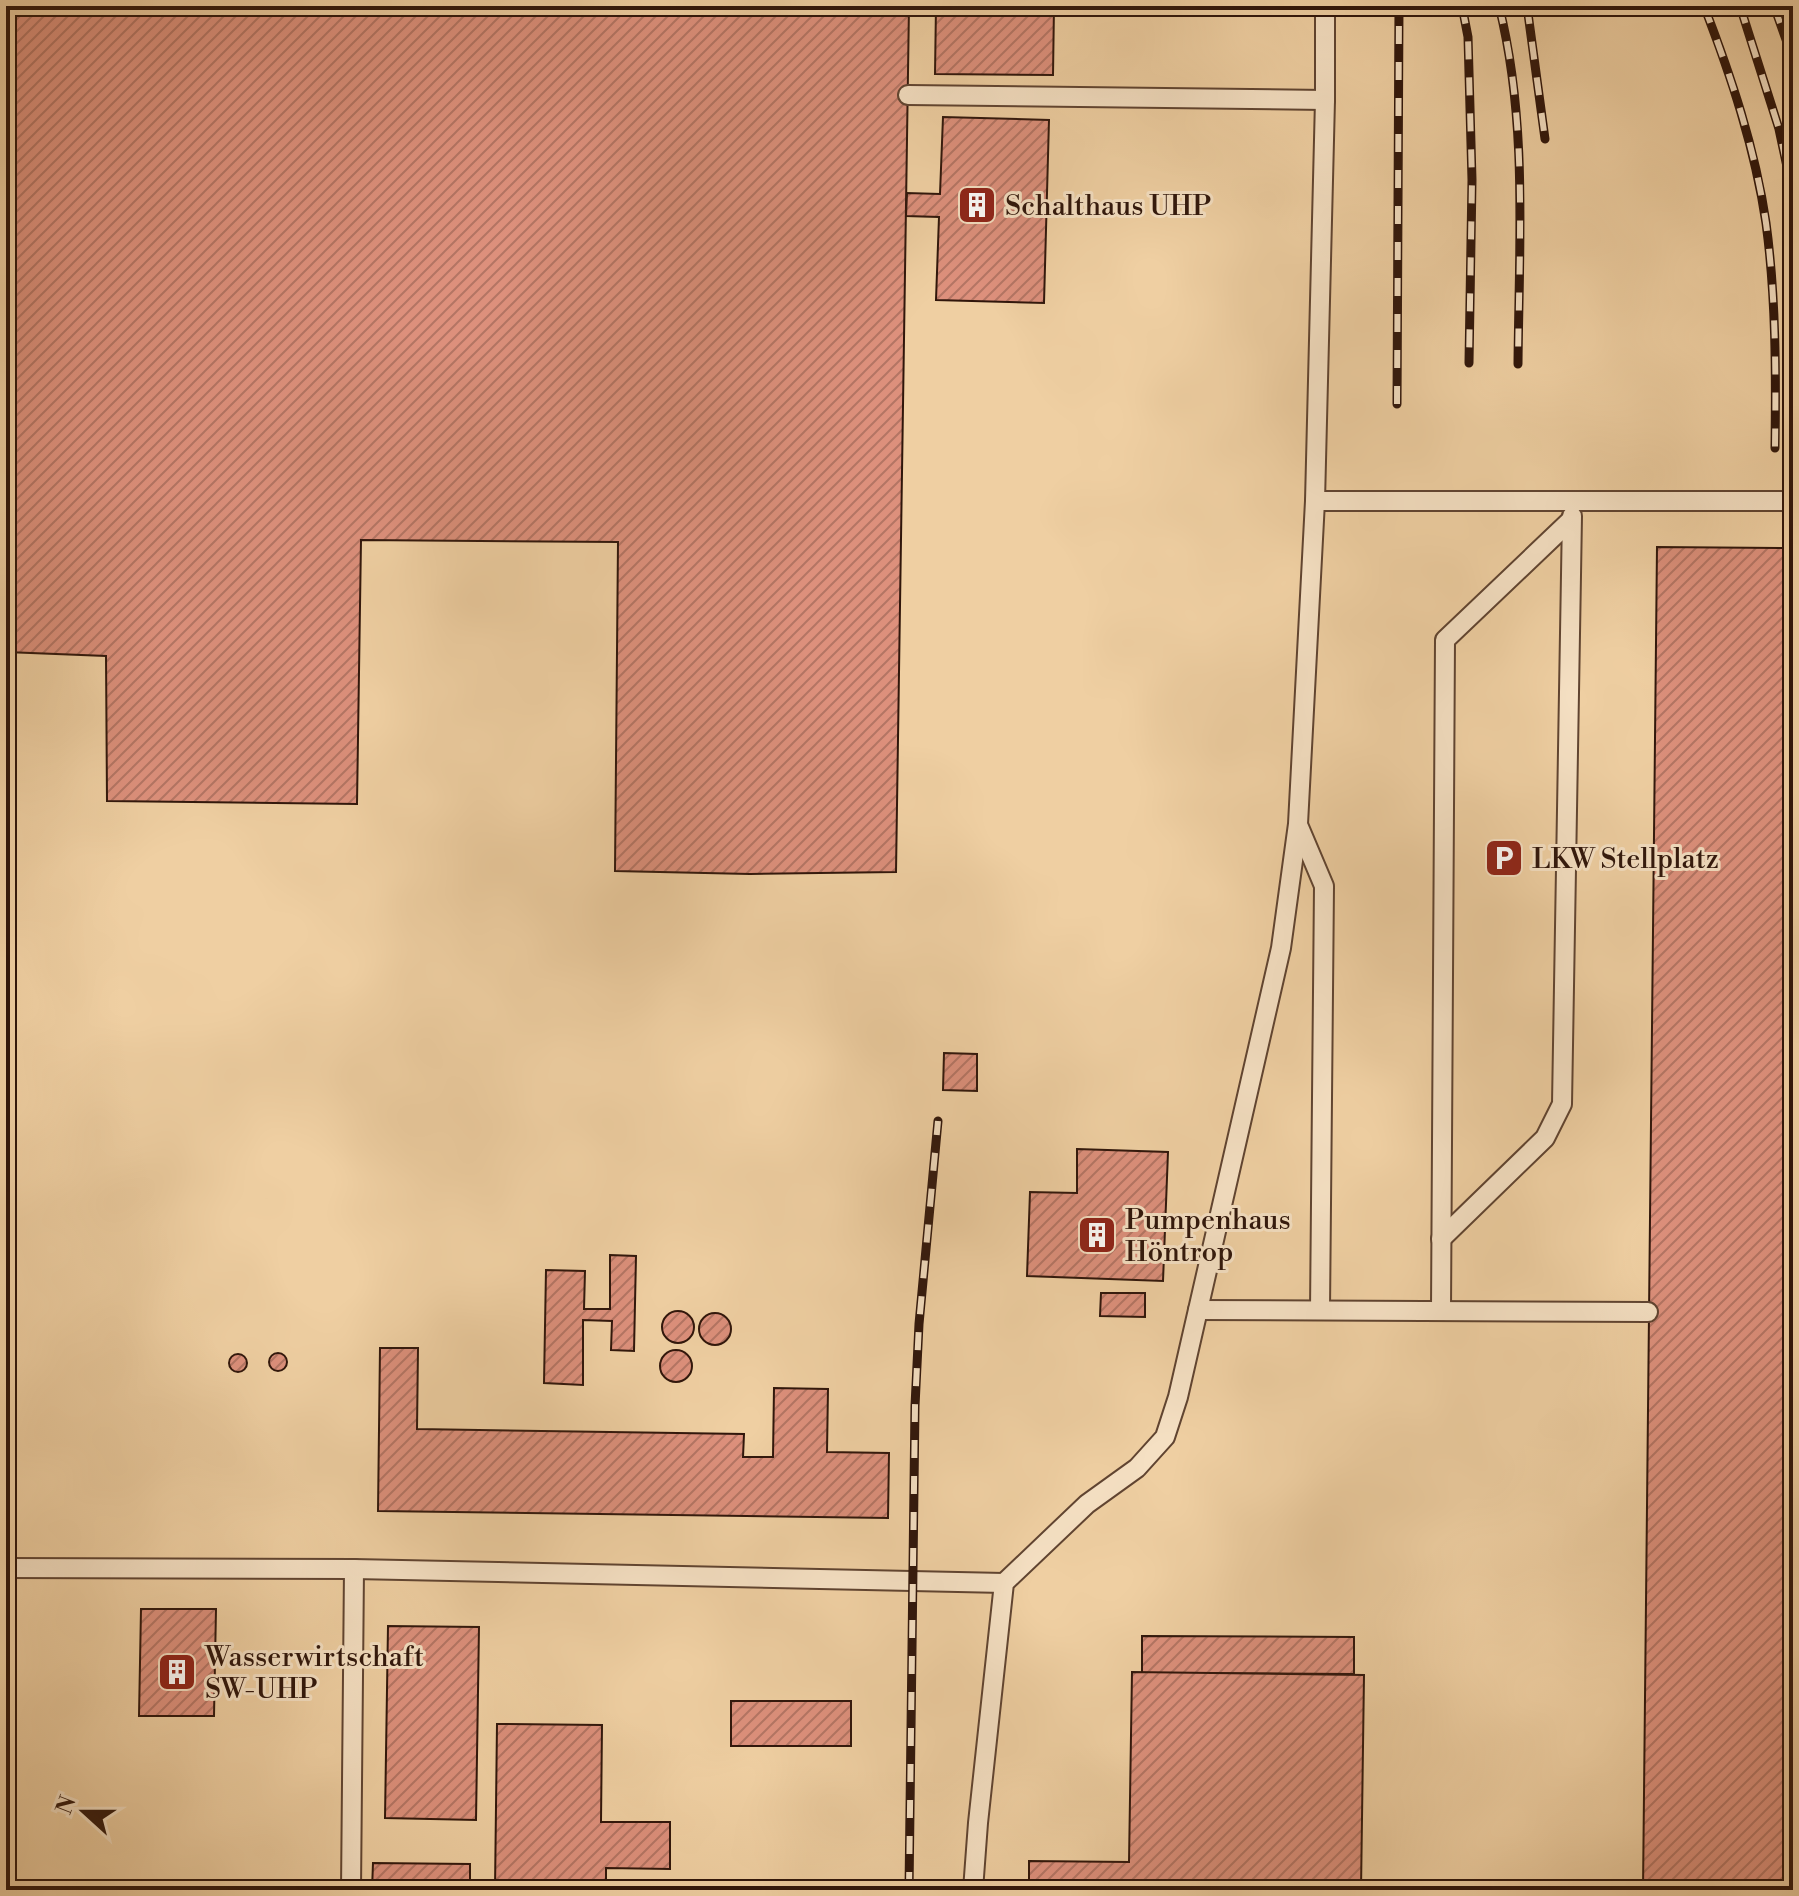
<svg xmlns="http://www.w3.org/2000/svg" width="1799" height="1896" font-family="'Libre Bodoni',serif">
  <defs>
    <pattern id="building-hatch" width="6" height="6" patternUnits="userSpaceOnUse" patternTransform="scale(2)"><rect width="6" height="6" fill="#dd907c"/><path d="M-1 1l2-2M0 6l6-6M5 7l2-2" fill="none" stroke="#b47564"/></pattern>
  </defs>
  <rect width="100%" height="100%" fill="#efcfa2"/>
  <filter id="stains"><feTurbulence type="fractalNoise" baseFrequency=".0025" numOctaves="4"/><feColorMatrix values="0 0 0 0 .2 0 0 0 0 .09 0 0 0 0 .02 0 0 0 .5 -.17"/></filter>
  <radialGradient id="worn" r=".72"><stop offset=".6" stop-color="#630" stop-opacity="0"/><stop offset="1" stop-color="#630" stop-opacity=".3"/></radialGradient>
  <g fill="url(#building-hatch)" stroke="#30160b" stroke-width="2">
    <path d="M6,6H909L896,872L750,874L615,871L618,542L361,540L357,804L107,801L106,656L6,652Z"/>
    <path d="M936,6H1054L1053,75L935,74Z"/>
    <path d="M943,117L1049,120L1044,303L936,300L939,217L906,216L907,193L940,194Z"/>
    <path d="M1657,547L1793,548V1890H1643Z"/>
    <path d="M944,1053L977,1054V1091L943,1090Z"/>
    <path d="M1077,1149L1168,1152L1163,1281L1027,1276L1030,1192L1077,1193Z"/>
    <path d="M610,1255L636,1256L634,1351L611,1350L612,1321L583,1320V1385L544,1383L546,1270L585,1271L584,1309H610Z"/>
    <path d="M1101,1293H1145V1317L1100,1316Z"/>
    <circle cx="678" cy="1327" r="16"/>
    <circle cx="715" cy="1329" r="16"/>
    <path d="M380,1348H418L417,1429L744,1434L743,1457H773L774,1388L828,1389L827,1452L889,1453L888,1518L378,1511Z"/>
    <circle cx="676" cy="1366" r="16"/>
    <circle cx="278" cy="1362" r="9"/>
    <circle cx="238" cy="1363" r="9"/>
    <path d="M141,1609H216L214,1716H139Z"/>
    <path d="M388,1626L479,1627L476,1820L385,1818Z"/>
    <path d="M1142,1636L1354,1637V1674L1142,1673Z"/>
    <path d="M1132,1672L1364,1675L1361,1890H1029V1861L1129,1862Z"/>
    <rect x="731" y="1701" width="120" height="45"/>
    <path d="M497,1724L602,1725L601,1822H670V1869L606,1868V1890H495Z"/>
    <path d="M373,1863L470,1864V1890H372Z"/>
  </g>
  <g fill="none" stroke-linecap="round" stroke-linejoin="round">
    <g stroke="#604431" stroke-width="22">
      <g id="lane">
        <path d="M908,95L1325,100"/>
        <path d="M1315,501L1325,100V6"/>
        <path d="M1299,827L1324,886L1320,1310"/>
        <path d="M1441,1239L1545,1138L1562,1104L1572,516"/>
        <path d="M1198,1310L1648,1312"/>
        <path d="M1441,1310L1445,640L1571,520"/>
        <path d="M6,1568L354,1569L1004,1583"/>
        <path d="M351,1890L354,1569"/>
        <path d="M973,1890L978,1823L1004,1583L1087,1504L1137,1468L1165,1437L1178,1397L1281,948L1298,824L1315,501H1793"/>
      </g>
    </g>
    <use href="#lane" stroke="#f5e0c3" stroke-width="18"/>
    <g stroke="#30160b" stroke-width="9">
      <g id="rail">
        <path d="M1462,6L1468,37L1472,180L1469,363"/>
        <path d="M1499,6C1528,122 1519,245 1518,364"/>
        <path d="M1527,6L1545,139"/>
        <path d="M1704,6C1731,76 1755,148 1766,223C1776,297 1776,373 1775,448"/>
        <path d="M1740,6L1779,129L1793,195"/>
        <path d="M1774,6L1793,59"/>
        <path d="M1397,404L1399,6"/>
        <path d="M909,1890L915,1406L919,1324L938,1121"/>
      </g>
    </g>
    <use href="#rail" stroke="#f5e0c3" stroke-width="6" stroke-dasharray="18" stroke-linecap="butt"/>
  </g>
  <defs>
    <g id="building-square" transform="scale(2)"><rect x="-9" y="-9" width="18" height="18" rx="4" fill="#8f2418" stroke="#f5e0c3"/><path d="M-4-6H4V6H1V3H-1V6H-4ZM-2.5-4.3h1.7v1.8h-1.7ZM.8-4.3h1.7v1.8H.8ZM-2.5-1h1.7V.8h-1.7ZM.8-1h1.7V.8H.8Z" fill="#fff"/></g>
    <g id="parking-square" transform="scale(2)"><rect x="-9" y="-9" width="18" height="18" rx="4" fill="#8f2418" stroke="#f5e0c3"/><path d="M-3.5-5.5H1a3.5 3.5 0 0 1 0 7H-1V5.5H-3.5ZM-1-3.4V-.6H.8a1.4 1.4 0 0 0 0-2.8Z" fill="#fff"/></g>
  </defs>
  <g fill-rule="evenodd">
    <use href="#building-square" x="977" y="205"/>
    <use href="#parking-square" x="1504" y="858"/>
    <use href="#building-square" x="1097" y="1235"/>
    <use href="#building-square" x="177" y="1672"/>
  </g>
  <g text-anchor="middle" stroke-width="6" stroke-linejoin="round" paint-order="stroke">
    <g font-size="28" fill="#30160b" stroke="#f5e0c3" text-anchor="start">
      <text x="1005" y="215">Schalthaus UHP</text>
      <text x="1532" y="868">LKW Stellplatz</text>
      <text x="1125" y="1229">Pumpenhaus<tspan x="1125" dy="32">Höntrop</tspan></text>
      <text x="205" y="1666">Wasserwirtschaft<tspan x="205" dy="32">SW-UHP</tspan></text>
    </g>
  </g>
  <rect width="1799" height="1896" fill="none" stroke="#efcfa2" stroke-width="32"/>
  <rect x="8" y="8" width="1783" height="1880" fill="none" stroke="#30160b" stroke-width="4"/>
  <rect x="16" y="16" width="1767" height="1864" fill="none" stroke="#30160b" stroke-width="2"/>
  <g transform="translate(84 1812) rotate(291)" stroke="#f5e0c3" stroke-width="6" paint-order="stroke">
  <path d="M0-6L14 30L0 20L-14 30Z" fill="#30160b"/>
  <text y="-12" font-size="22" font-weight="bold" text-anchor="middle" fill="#30160b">N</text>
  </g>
  <rect width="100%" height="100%" filter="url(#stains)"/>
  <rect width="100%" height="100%" fill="url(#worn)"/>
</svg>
